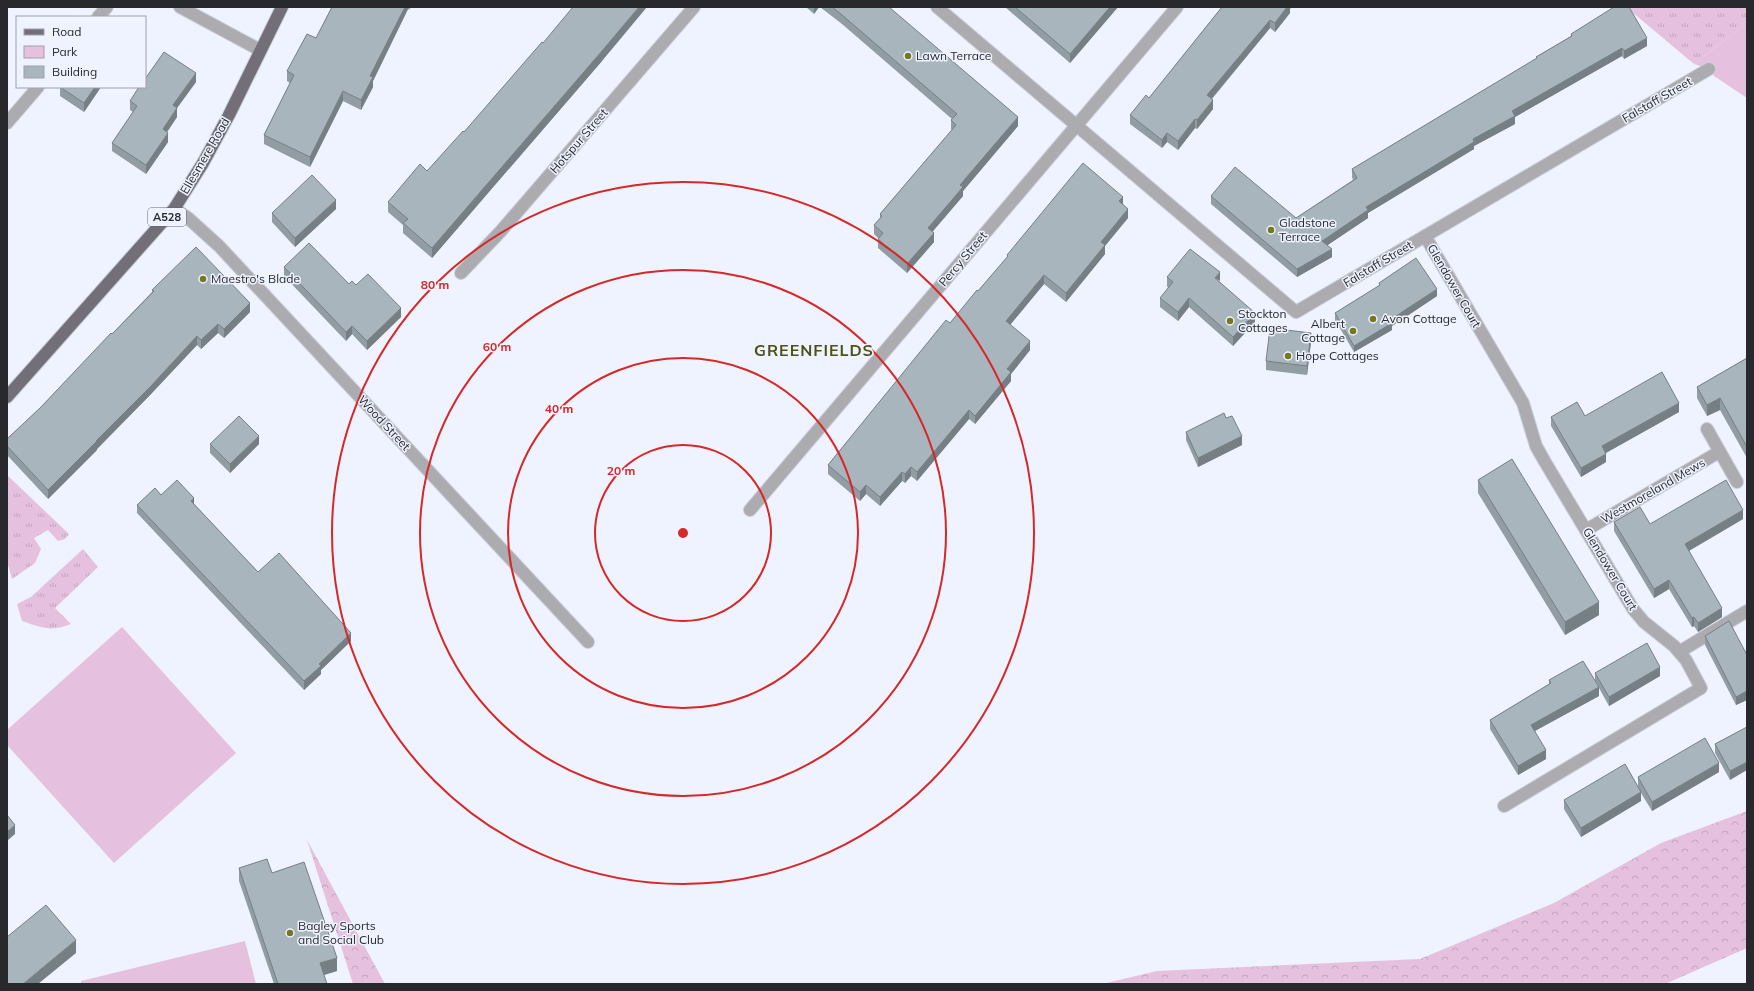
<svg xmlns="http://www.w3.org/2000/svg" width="1754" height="991" font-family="Mulish,sans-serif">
  <defs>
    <pattern id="grass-tufts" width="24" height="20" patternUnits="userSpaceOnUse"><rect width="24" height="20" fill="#e5c0df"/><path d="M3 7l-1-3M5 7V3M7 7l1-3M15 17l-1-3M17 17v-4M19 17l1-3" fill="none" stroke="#c4a5c0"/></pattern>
    <pattern id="forest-crowns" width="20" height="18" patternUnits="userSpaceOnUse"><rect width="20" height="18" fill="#e5c0df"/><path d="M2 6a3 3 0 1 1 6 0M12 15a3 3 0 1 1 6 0" fill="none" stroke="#c4a5c0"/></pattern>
  </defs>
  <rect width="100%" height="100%" fill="#eef3ff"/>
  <g fill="url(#grass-tufts)">
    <path d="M1626,7H1747V23L1694,64Z"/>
    <path d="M7,475L69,534L65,539L58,541L48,530L34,538L41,549L35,563L12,579L7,561Z"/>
    <path d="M83,549L98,567L55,608L71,624C50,632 43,628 22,621L17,604L31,597Z"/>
  </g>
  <g fill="url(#forest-crowns)">
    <path d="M1747,811V948L1665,984H1102L1157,971L1420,959L1554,903L1661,843Z"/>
    <path d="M307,840L385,984H353Z"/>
  </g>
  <g fill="#e5c0df">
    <path d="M1747,23V98L1714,76L1709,69L1694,64Z"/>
    <path d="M122,627L236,753L114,863L7,745V730Z"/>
    <path d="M245,941L256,984H81V981Z"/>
  </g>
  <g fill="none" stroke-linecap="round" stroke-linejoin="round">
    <g stroke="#cacfd9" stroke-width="14">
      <g id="minor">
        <path d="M180,7L260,50"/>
        <path d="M937,7L1296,312L1709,69"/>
        <path d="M98,17L107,7"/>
        <path d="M7,123L38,87"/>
        <path d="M174,209L188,218L219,246L588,642"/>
        <path d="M1425,236L1523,403L1536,446L1545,462L1633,609L1644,622L1674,646L1686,660L1701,688L1504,806"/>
        <path d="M461,273L501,231L694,7"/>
        <path d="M1707,429L1737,482"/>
        <path d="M750,510L1177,7"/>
        <path d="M1586,530L1719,452"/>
        <path d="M1679,652L1747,611"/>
      </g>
    </g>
    <g stroke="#cacfd9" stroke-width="14">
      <path id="primary" d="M7,397L174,209L203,163L229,115L282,7"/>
    </g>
    <use href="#minor" stroke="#acabb0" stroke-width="12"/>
    <use href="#primary" stroke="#726f78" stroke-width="12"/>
  </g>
  <g fill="#919ca3">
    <path d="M332,7H411L409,10L408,9L373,81V87L361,110L343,101L310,167L264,144V135L290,83L287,81V71L316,38Z"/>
    <path d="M806,7H819L814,14Z"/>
    <path d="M820,7H889L1018,126L963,191V196L932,232L934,242L907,273L878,248V238L874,234V225L880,219V214L952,130L951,129V120L952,119L842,24Z"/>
    <path d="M1005,7H1118L1070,63Z"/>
    <path d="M1222,7H1291L1290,9V13L1275,32L1270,28L1212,99L1213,109L1197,129L1195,128L1178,150L1167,142L1162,148L1130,124V115L1149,98Z"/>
    <path d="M1571,34L1647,46L1624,59L1622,56L1515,117V124L1474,146V149L1368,213V218L1327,245L1332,257L1297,277L1211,204V196L1296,218L1353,180L1352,177V169L1536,59V57L1571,36Z"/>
    <path d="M543,43L602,61L432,258L403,233V225L388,212V202L427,171L464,132Z"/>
    <path d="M196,82L177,108V117L167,132L168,142L146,174L112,151V143L133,112L130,110V101Z"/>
    <path d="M60,87H101L84,112L60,96Z"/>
    <path d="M1123,204L1128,218L1105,245V254L1066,302L1044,284L1010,324L1030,350L1011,374V381L975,424L969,419L917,481L911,476L905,483L902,481L880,506L866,494L860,501L828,474V465L950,323L978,291L1007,258V255Z"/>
    <path d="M336,209L295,247L272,222V213Z"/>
    <path d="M284,267L356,285L401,317L367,350L352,334L346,341L284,276Z"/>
    <path d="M1167,277L1220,282L1255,322L1233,346L1189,307L1178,321L1160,307V298L1168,288L1167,286Z"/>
    <path d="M1379,283L1437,296L1392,326V330L1354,352L1335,320V313L1379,286Z"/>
    <path d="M152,290L250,312L224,338L218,333L201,349L197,345L151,394L97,449V450L48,499L7,455V439L41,407L112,334L152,292Z"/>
    <path d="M1311,342L1307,375L1266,370V361Z"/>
    <path d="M1747,358V458L1720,410L1707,416L1697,398V387Z"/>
    <path d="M1679,412L1606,453V462L1581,477L1551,426V417Z"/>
    <path d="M1226,418L1242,445L1198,467L1186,440V432Z"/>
    <path d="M210,444H259L230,473L210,453Z"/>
    <path d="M1478,480L1599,615L1565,635L1478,493Z"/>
    <path d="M161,495L194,504L258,572L351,641L321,670V674L304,690L137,513V505Z"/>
    <path d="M1743,519L1689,551L1722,617L1698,632L1694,626L1692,627L1669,589L1654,598L1614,531V522L1650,524Z"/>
    <path d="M1705,636L1747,655V700L1736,705L1705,645Z"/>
    <path d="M1595,673L1660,676L1609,706L1599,688V696L1535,731L1546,759L1518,775L1490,729V720L1549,684V680L1595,681Z"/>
    <path d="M1747,727L1730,780L1715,753V744Z"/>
    <path d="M1719,772L1652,811L1641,793V801L1581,837L1564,809V800L1638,786V777Z"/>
    <path d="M239,868L272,873L337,971L324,975L327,984H274L239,881Z"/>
  </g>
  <g fill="#767f84">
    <path d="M405,7H408V9L373,81V87L361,110V100L370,76Z"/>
    <path d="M639,7H647L602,61L432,258V248Z"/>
    <path d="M814,7H819L814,14Z"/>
    <path d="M1110,7H1118L1070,63V54Z"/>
    <path d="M1287,7H1291L1290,9V13L1275,32V23Z"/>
    <path d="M1270,20V28L1207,104V95Z"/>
    <path d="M1647,38V46L1624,59V51Z"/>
    <path d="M1622,48V56L1515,117V124L1474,146V149L1368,213V218L1322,249V241L1366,207L1473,139L1512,111Z"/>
    <path d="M196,73V82L177,108V117L163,138V129L173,105Z"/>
    <path d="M95,87H101L84,112V103Z"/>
    <path d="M343,91V101L310,167V157Z"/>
    <path d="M1213,100V109L1197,129V120Z"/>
    <path d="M1018,117V126L963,191V196L928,237V228L960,185Z"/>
    <path d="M1195,119V128L1178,150V141Z"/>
    <path d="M168,133V142L146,174V165Z"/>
    <path d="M1167,133V142L1162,148V140Z"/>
    <path d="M1123,197V206L1119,201Z"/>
    <path d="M336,200V209L295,247V238Z"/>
    <path d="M1128,209V218L1101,251V242Z"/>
    <path d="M934,233V242L907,273V264Z"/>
    <path d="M1105,245V254L1066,302V293Z"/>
    <path d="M1332,249V257L1297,277V269Z"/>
    <path d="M1220,272V281L1215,278Z"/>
    <path d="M1044,275V284L1006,330V321Z"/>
    <path d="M1437,289V296L1392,326V330L1354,352V346L1390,320Z"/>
    <path d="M1189,298V307L1178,321V312Z"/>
    <path d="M250,303V312L224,338V329Z"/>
    <path d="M401,308V317L367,350V341Z"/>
    <path d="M1255,313V322L1233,346V337Z"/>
    <path d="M218,324V333L201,349V340Z"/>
    <path d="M352,326V334L346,341V332Z"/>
    <path d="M1311,333V342L1307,375V366Z"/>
    <path d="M197,336V345L151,394L97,449V450L48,499V490Z"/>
    <path d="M1030,341V350L1011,374V381L975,424V416L1007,369Z"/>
    <path d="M1720,398V410L1707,416V405Z"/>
    <path d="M1679,403V412L1602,455V446Z"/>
    <path d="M969,410V419L917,481V472Z"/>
    <path d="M259,436V444L230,473V464Z"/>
    <path d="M1242,436V445L1198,467V458Z"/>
    <path d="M1606,454V462L1581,477V468Z"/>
    <path d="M911,467V476L905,483V474Z"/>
    <path d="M902,472V481L880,506V497Z"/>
    <path d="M866,485V494L860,501V492Z"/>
    <path d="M194,498V506L191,501Z"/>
    <path d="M1743,510V519L1685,553V544Z"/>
    <path d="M1669,580V589L1654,598V589Z"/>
    <path d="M1599,602V615L1565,635V622Z"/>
    <path d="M1722,608V617L1698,632V623Z"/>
    <path d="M1694,617V626L1692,627V618Z"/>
    <path d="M351,633V641L321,670V674L304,690V681L319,664Z"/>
    <path d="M1660,667V676L1609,706V697Z"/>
    <path d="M1599,687V696L1531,733V725Z"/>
    <path d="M1747,691V700L1736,705V697Z"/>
    <path d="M1546,750V759L1518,775V766Z"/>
    <path d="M1747,762V770L1730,780V771Z"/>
    <path d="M1719,763V772L1652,811V802Z"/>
    <path d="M1641,792V801L1581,837V828Z"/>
    <path d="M15,825V834L7,841V832Z"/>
    <path d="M76,940V953L38,984H23Z"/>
    <path d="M337,958V971L320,976V963Z"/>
  </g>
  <g fill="#a9b5bd" stroke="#767f84">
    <path d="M332,7H405L370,76L373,77L361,100L343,91L310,157L264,135L294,75L287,71L307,34L316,38Z"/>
    <path d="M573,7H639L602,51L432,248L403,223L408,219L388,202L420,164L427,171L463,131L464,132L542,42L543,43Z"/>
    <path d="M832,7H889L1018,117L960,185L963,187L928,228L934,233L907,264L878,239L883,233L874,225L882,216L880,214L956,125L951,120L957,114L842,15Z"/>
    <path d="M1015,7H1110L1070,54Z"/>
    <path d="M1222,7H1287L1275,23L1270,20L1207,95L1213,100L1197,120L1195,119L1178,141L1167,133L1162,140L1130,115L1146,95L1149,98Z"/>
    <path d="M1614,7H1629L1647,38L1624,51L1622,48L1512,111L1515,116L1473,139L1474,142L1366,207L1368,210L1322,241L1332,249L1297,269L1211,196L1235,167L1296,218L1357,178L1352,169L1537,58L1536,57L1572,36L1571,34Z"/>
    <path d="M164,52L196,73L173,105L177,108L163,129L168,133L146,165L112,143L137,106L130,101L139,87H145V79Z"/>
    <path d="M60,87H95L84,103Z"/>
    <path d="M1083,163L1123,197L1119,201L1128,209L1101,242L1105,245L1066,293L1044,275L1006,321L1030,341L1007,369L1011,372L975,416L969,410L917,472L911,467L905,474L902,472L880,497L866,485L860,492L828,465L946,320L950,323L977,290L978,291L1008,256L1007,255Z"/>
    <path d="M312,175L336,200L295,238L272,213Z"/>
    <path d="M309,243L349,284L352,281L356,285L368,274L401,308L367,341L352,326L346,332L284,267Z"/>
    <path d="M196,247L250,303L224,329L218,324L201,340L197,336L151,386L96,441H97L48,490L7,446V439L41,407L111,333L112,334L154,291L152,290Z"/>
    <path d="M1190,249L1220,272L1215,278L1255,313L1233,337L1189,298L1178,312L1160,298L1173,282L1167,277Z"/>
    <path d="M1416,258L1437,289L1390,320L1392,323L1354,346L1335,313L1380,285L1379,283Z"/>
    <path d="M1270,328L1311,333L1307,366L1266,361Z"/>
    <path d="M1747,358V447L1720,398L1707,405L1697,387Z"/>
    <path d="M1662,372L1679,403L1602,446L1606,454L1581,468L1551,417L1577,402L1585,416Z"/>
    <path d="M1224,413L1226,418L1232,416L1242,436L1198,458L1186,432Z"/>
    <path d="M239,416L259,436L230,464L210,444Z"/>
    <path d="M1512,459L1599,602L1565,622L1478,480Z"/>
    <path d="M177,480L194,498L191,501L258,572L279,553L351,633L319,664L321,666L304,681L137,505L155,488L161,495Z"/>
    <path d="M1726,480L1743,510L1685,544L1722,608L1698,623L1694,617L1692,618L1669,580L1654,589L1614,522L1640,507L1650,524Z"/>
    <path d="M1729,621L1747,655V691L1736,697L1705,636Z"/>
    <path d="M1647,643L1660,667L1609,697L1595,673Z"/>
    <path d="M1583,661L1599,687L1531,725L1546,750L1518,766L1490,720L1551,683L1549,680Z"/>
    <path d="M1747,727V762L1730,771L1715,744Z"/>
    <path d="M1705,738L1719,763L1652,802L1638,777Z"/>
    <path d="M1625,764L1641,792L1581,828L1564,800Z"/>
    <path d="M7,815L15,825L7,832Z"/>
    <path d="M267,859L272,873L304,862L337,958L320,963L327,984H278L239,868Z"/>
    <path d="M46,905L76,940L23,984H7V937Z"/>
  </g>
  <g fill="none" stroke="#d62828" stroke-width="2">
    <circle cx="683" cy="533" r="88"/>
    <circle cx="683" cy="533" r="175"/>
    <circle cx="683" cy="533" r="263"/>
    <circle cx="683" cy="533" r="351"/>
  </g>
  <g fill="#747820" stroke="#eef3ff" stroke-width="1.5">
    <circle cx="908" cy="56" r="4"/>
    <circle cx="1271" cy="230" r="4"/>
    <circle cx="203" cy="279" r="4"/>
    <circle cx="1373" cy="319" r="4"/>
    <circle cx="1230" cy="321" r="4"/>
    <circle cx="1353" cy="331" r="4"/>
    <circle cx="1288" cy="356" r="4"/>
    <circle cx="290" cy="933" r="4"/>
  </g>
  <g text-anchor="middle" stroke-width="3" stroke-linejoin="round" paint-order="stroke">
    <rect fill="#eef3ff" stroke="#63666c" stroke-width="1" x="148" y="208" width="38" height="18" rx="3"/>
    <g font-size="11" font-weight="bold" fill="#27292d">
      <text x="167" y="221">A528</text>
    </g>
    <g font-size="12" fill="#27292d" stroke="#eef3ff" text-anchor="start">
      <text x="916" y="60">Lawn Terrace</text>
      <text x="1279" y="227">Gladstone<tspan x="1279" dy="14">Terrace</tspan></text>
      <text x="211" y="283">Maestro's Blade</text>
      <text x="1238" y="318">Stockton<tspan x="1238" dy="14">Cottages</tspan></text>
      <text x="1381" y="323">Avon Cottage</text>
      <text x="1345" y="328" text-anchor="end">Albert<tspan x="1345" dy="14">Cottage</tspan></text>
      <text x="1296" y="360">Hope Cottages</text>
      <text x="298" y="930">Bagley Sports<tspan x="298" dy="14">and Social Club</tspan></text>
    </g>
    <g font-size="12" fill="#27292d" stroke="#eef3ff">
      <text transform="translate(1657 100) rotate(-30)" y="4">Falstaff Street</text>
      <text transform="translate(579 141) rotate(-49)" y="4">Hotspur Street</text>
      <text transform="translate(205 156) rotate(-60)" y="4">Ellesmere Road</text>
      <text transform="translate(963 259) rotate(-50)" y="4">Percy Street</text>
      <text transform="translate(1378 264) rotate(-31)" y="4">Falstaff Street</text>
      <text transform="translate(1454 286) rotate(60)" y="4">Glendower Court</text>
      <text transform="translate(384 423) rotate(47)" y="4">Wood Street</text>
      <text transform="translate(1653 491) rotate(-30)" y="4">Westmoreland Mews</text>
      <text transform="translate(1610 569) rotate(59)" y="4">Glendower Court</text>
    </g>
    <g font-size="16" font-weight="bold" letter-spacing="1" fill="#4e5115" stroke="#eef3ff">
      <text x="814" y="356">GREENFIELDS</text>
    </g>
  </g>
  <circle cx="683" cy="533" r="6" fill="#d62828" stroke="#eef3ff" stroke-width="2"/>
  <g font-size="12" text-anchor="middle" font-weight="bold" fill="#d62828" stroke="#eef3ff" stroke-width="3" stroke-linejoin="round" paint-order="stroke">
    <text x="435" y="289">80 m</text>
    <text x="497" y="351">60 m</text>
    <text x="559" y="413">40 m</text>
    <text x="621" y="475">20 m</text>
  </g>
  <rect width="1754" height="991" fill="none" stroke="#27292d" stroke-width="16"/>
  <rect x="16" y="16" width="130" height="72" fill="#eef3ff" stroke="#9ea2ab"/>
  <rect x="24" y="29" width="20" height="6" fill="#726f78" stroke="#9ea2ab"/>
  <text x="52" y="36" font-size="12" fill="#27292d">Road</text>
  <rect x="24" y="46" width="20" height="12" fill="#e5c0df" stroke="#9ea2ab"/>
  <text x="52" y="56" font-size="12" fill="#27292d">Park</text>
  <rect x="24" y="66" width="20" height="12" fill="#a9b5bd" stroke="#9ea2ab"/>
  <text x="52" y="76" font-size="12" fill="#27292d">Building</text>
</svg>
